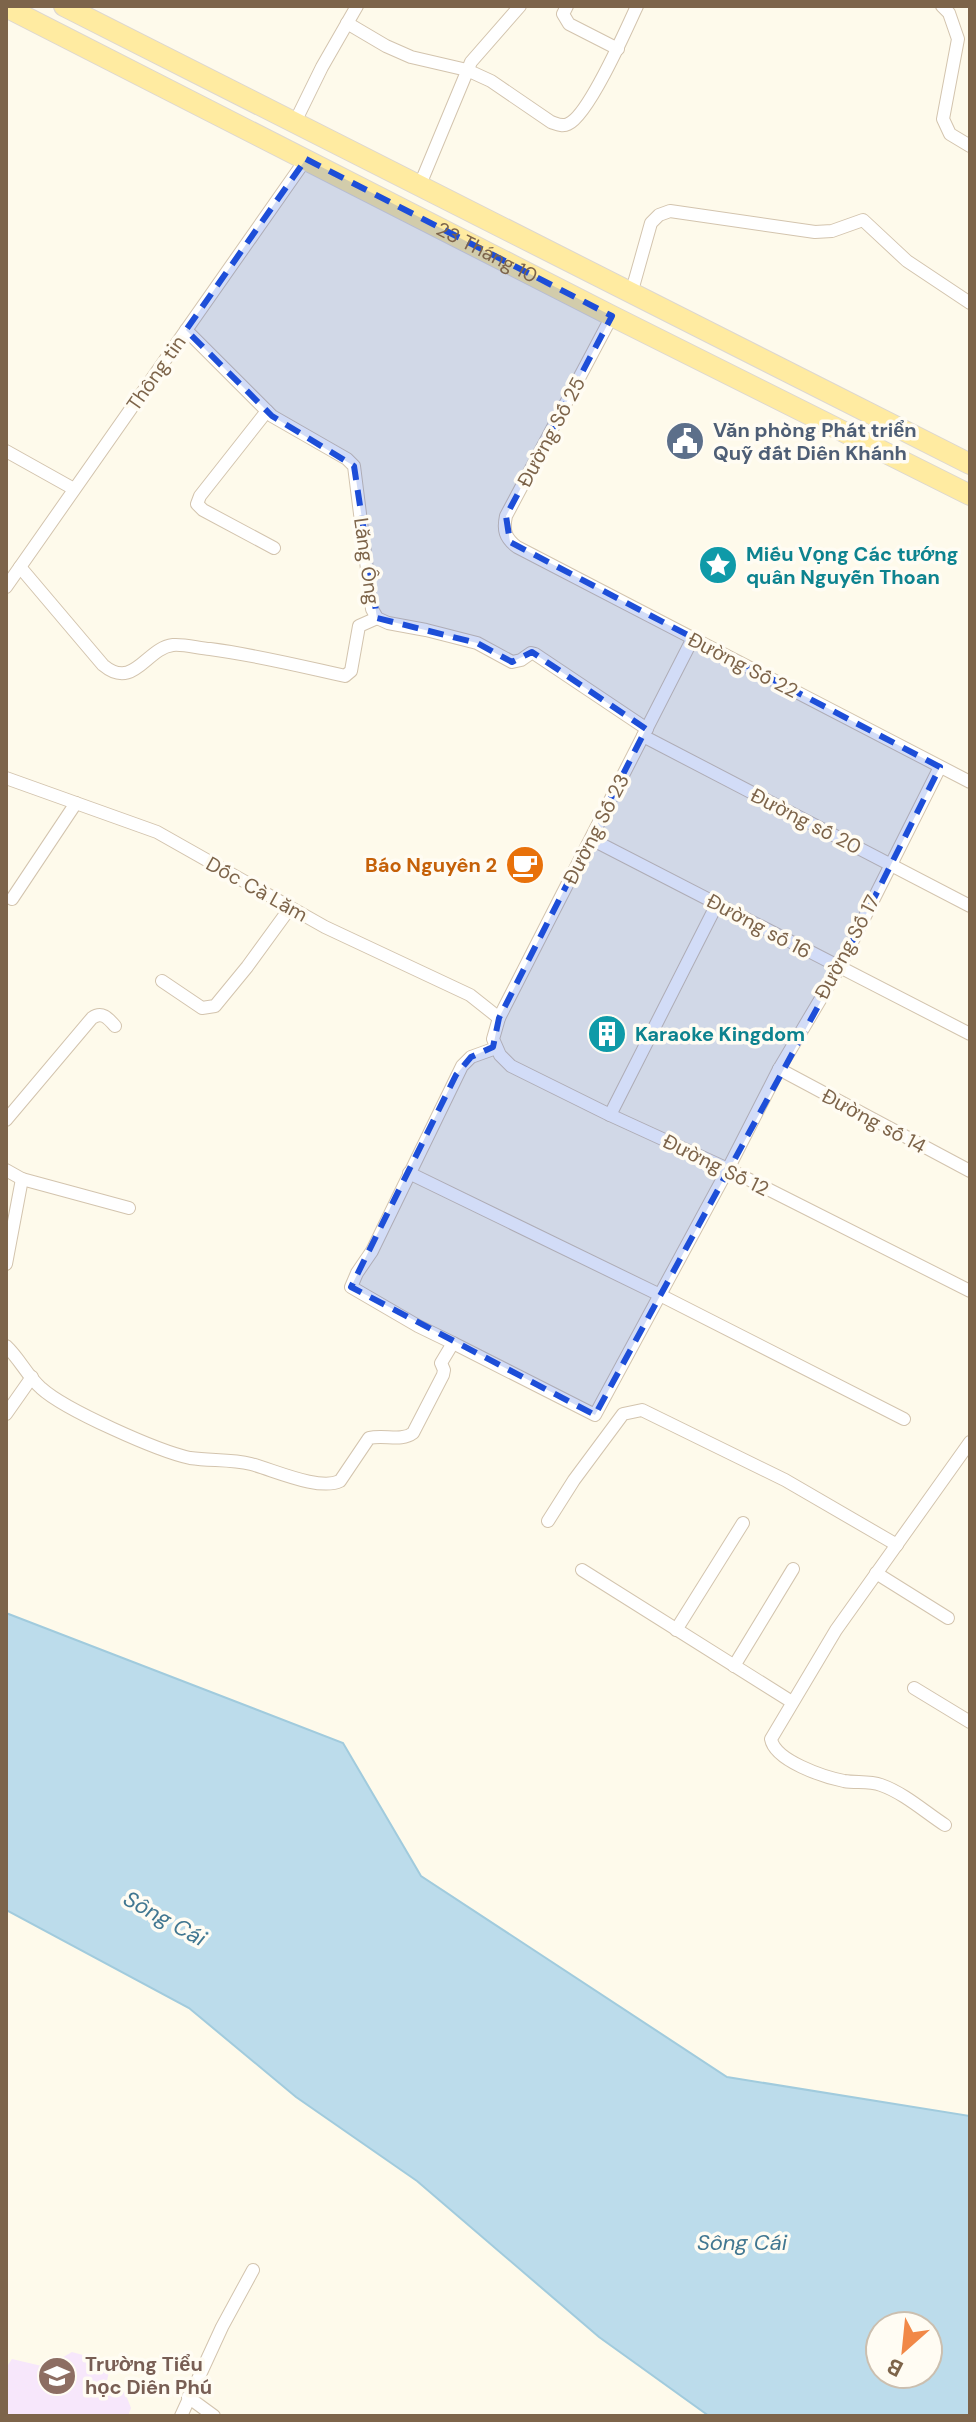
<svg xmlns="http://www.w3.org/2000/svg" width="976" height="2422" font-family="'DM Sans',sans-serif">
  <rect width="100%" height="100%" fill="#fefaeb"/>
  <path fill="#f7e7fb" d="M72,2352L111,2363L106,2385L124,2390L131,2408L128,2416H6V2368L12,2359L46,2367Z"/>
  <path fill="#bcdceb" stroke="#a1cbdd" stroke-width="2" fill-rule="evenodd" d="M6,1613L343,1743L421,1876L727,2077L970,2116V2416H709L599,2337L417,2181L296,2097L189,2008L6,1910ZM880,2326H928V2374H880Z"/>
  <g fill="none" stroke-linecap="round" stroke-linejoin="round">
    <g stroke="#d3c4ae" stroke-width="14">
      <g id="minor">
        <path d="M567,6L563,14L569,24L618,49"/>
        <path d="M942,6L949,13L958,39L943,119L950,134L970,146"/>
        <path d="M347,23L386,46L411,57L467,70L491,81L551,122C557,124 562,127 568,124C588,116 627,28 637,6"/>
        <path d="M295,122L322,67L357,6"/>
        <path d="M419,187L471,62L520,6"/>
        <path d="M631,294L651,223L659,215L670,211L815,232L832,231L863,220L907,261L970,303"/>
        <path d="M612,316L506,516C503,530 505,538 517,547L970,782"/>
        <path d="M186,330L272,416L347,459L354,466L372,609L377,618L388,623L426,630L477,643L512,662L521,660L531,653L535,654L647,729"/>
        <path d="M267,411L200,496L197,504L203,510L274,548"/>
        <path d="M6,451L74,489"/>
        <path d="M20,567L103,665C134,691 146,648 173,645C184,644 198,648 210,649C256,655 300,666 345,676L351,671L359,626L377,618"/>
        <path d="M6,587L306,159"/>
        <path d="M692,640L499,1018L493,1039L500,1055L511,1066L610,1115L728,1169L970,1291"/>
        <path d="M643,736L970,906"/>
        <path d="M6,778L157,832L325,927L470,995L499,1018"/>
        <path d="M591,839L970,1034"/>
        <path d="M12,899L76,803"/>
        <path d="M162,981L202,1008L215,1006L247,967L290,908"/>
        <path d="M779,1069L970,1171"/>
        <path d="M610,1115L717,904"/>
        <path d="M6,1120L92,1018C102,1011 108,1018 115,1026"/>
        <path d="M6,1170L22,1179L129,1208"/>
        <path d="M409,1173L660,1295L904,1419"/>
        <path d="M6,1264L22,1179"/>
        <path d="M453,1343L595,1415L728,1169L779,1069L839,968L940,767"/>
        <path d="M6,1346C20,1359 27,1376 41,1388C65,1410 158,1451 190,1458C211,1461 231,1459 251,1464C274,1470 319,1491 340,1481L369,1438C384,1434 401,1442 413,1433L443,1375L444,1370L441,1363L453,1343L418,1326L351,1287L357,1273L372,1251L462,1066L471,1057L496,1048"/>
        <path d="M6,1414L32,1377"/>
        <path d="M548,1521L574,1480L623,1414L642,1410L785,1480L897,1545"/>
        <path d="M582,1570L792,1702"/>
        <path d="M876,1573L948,1618"/>
        <path d="M676,1630L743,1523"/>
        <path d="M734,1666L793,1569"/>
        <path d="M914,1688L970,1722"/>
        <path d="M945,1825C925,1812 904,1793 881,1785C869,1781 856,1783 844,1781C824,1777 775,1761 771,1739L836,1630L970,1442"/>
        <path d="M188,2397L214,2416"/>
        <path d="M181,2416L222,2327L253,2270"/>
      </g>
    </g>
    <g stroke="#ddd7d0" stroke-width="22">
      <g id="primary">
        <path d="M64,6L970,464"/>
        <path id="s1" d="M6,7L612,316L970,495"/>
      </g>
    </g>
    <use href="#minor" stroke="#fff" stroke-width="12"/>
    <use href="#primary" stroke="#ffeba1" stroke-width="20"/>
  </g>
  <path fill="#1d4ed8" fill-opacity="0.2" stroke="#1d4ed8" stroke-width="6" stroke-dasharray="16 10" stroke-linejoin="round" d="M306,159L612,316L506,516L510,542L940,767L839,968L595,1415L351,1287L456,1075L471,1057L493,1047L499,1018L646,729L532,652L512,662L477,643L377,618L354,466L272,416L186,330Z"/>
  <defs>
    <g id="civic-disc" transform="scale(2)"><circle r="9.5" fill="#5c6f8a" stroke="#fffcf3"/><path d="M-.6-6.5H3V-4.5H.6V-3L4-1V1h2V6H-6V1h2V-1L-.6-3ZM-1.2 2.5V6h2.4V2.5Z" fill="#fff"/></g>
    <g id="sight-disc" transform="scale(2)"><circle r="9.5" fill="#0f9aa8" stroke="#fffcf3"/><path d="M0-6L1.8-2.2L6-1.7L2.9 1.2L3.7 5.4L0 3.3L-3.7 5.4L-2.9 1.2L-6-1.7L-1.8-2.2Z" fill="#fff"/></g>
    <g id="cafe-disc" transform="scale(2)"><circle r="9.5" fill="#e8710a" stroke="#fffcf3"/><path d="M-5.5-4.5H6V0H3Q3 3.5 0 3.5H-2.5Q-5.5 3.5-5.5 0ZM3-3.2v2h1.7v-2ZM-6 4.5H4V6H-6Z" fill="#fff"/></g>
    <g id="building-disc" transform="scale(2)"><circle r="9.5" fill="#0f9aa8" stroke="#fffcf3"/><path d="M-4-6H4V6H1V3H-1V6H-4ZM-2.5-4.3h1.7v1.8h-1.7ZM.8-4.3h1.7v1.8H.8ZM-2.5-1h1.7V.8h-1.7ZM.8-1h1.7V.8H.8Z" fill="#fff"/></g>
    <g id="school-disc" transform="scale(2)"><circle r="9.5" fill="#8d6e63" stroke="#fffcf3"/><path d="M0-5L7-2L0 1L-7-2ZM-4 1L0 2.5L4 1V4Q0 6-4 4Z" fill="#fff"/></g>
  </defs>
  <g fill-rule="evenodd">
    <use href="#civic-disc" x="685" y="441"/>
    <use href="#sight-disc" x="718" y="565"/>
    <use href="#cafe-disc" x="525" y="865"/>
    <use href="#building-disc" x="607" y="1034"/>
    <use href="#school-disc" x="57" y="2376"/>
  </g>
  <g text-anchor="middle" stroke-width="7" stroke-linejoin="round" paint-order="stroke">
    <g font-size="20" fill="#7d644a" stroke="#fffcf3">
      <text dy="7" stroke="none"><textPath href="#s1" startOffset="540">23 Tháng 10</textPath></text>
      <text transform="translate(156 373) rotate(-55)" y="7">Thông tin</text>
      <text transform="translate(551 432) rotate(-62)" y="7">Đường Số 25</text>
      <text transform="translate(367 561) rotate(82)" y="7">Lăng Ông</text>
      <text transform="translate(743 665) rotate(27)" y="7">Đường Số 22</text>
      <text transform="translate(806 821) rotate(27)" y="7">Đường số 20</text>
      <text transform="translate(596 829) rotate(-63)" y="7">Đường Số 23</text>
      <text transform="translate(257 889) rotate(29)" y="7">Dốc Cà Lăm</text>
      <text transform="translate(759 926) rotate(28)" y="7">Đường số 16</text>
      <text transform="translate(847 947) rotate(-62)" y="7">Đường Số 17</text>
      <text transform="translate(874 1121) rotate(28)" y="7">Đường số 14</text>
      <text transform="translate(716 1165) rotate(26)" y="7">Đường Số 12</text>
    </g>
    <g font-size="20" font-weight="bold" fill="#4e5e75" stroke="#fffcf3" text-anchor="start">
      <text x="713" y="437">Văn phòng Phát triển<tspan x="713" dy="23">Quỹ đất Diên Khánh</tspan></text>
    </g>
    <g font-size="20" font-weight="bold" fill="#0d838f" stroke="#fffcf3" text-anchor="start">
      <text x="746" y="561">Miếu Vọng Các tướng<tspan x="746" dy="23">quân Nguyễn Thoan</tspan></text>
      <text x="635" y="1041">Karaoke Kingdom</text>
    </g>
    <g font-size="20" font-weight="bold" fill="#c56008" stroke="#fffcf3" text-anchor="end">
      <text x="497" y="872">Báo Nguyên 2</text>
    </g>
    <g font-size="20" font-weight="bold" fill="#785e54" stroke="#fffcf3" text-anchor="start">
      <text x="85" y="2371">Trường Tiểu<tspan x="85" dy="23">học Diên Phú</tspan></text>
    </g>
    <g font-size="22" font-style="italic" fill="#417791" stroke="#fffcf3">
      <text transform="translate(165 1918) rotate(29)" y="8">Sông Cái</text>
      <text x="742" y="2250">Sông Cái</text>
    </g>
  </g>
  <rect width="976" height="2422" fill="none" stroke="#7d644a" stroke-width="16"/>
  <g transform="translate(904 2350) rotate(207)"><circle r="38" fill="#fffcf3" stroke="#cbbfaf" stroke-width="2"/>
  <path d="M0-6L14 30L0 20L-14 30Z" fill="#f18847"/>
  <text y="-12" font-size="22" font-weight="bold" text-anchor="middle" fill="#7d644a">B</text>
  </g>
</svg>
